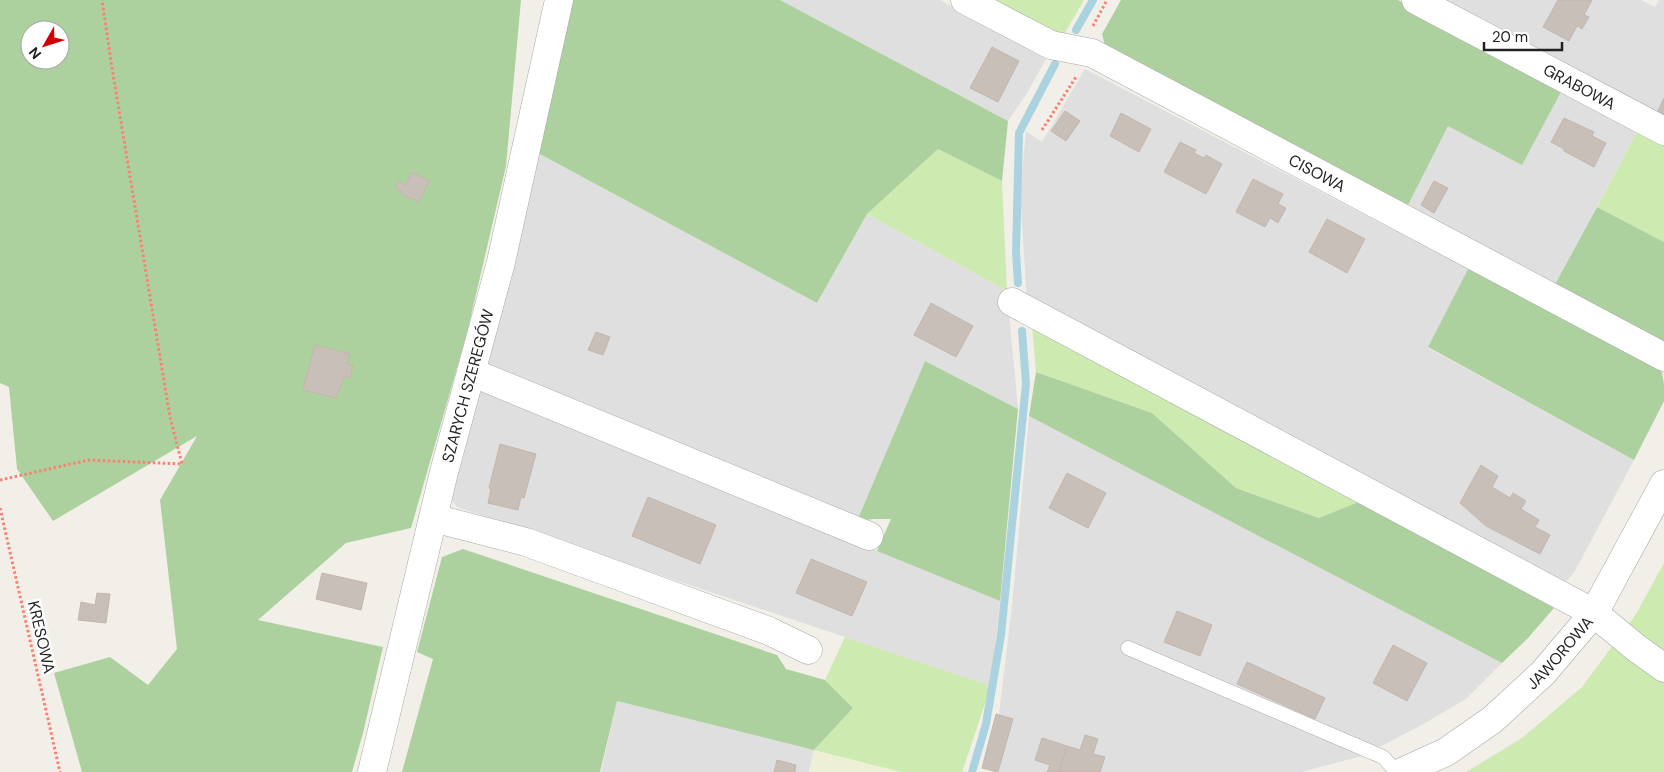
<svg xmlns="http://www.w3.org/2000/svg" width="1664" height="772" font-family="'DM Sans',sans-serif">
  <rect width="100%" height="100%" fill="#f2efe9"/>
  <g fill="#e0dfdf">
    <path d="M780,0H940L1047,57L1029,90L1008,121Z"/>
    <path d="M1446,0H1641L1655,7L1659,0H1664V117Z"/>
    <path d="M1085,69L1468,269L1428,348L1634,460L1575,571L1564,584L1027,302L1020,193L1026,131L1042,142Z"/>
    <path d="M1563,88L1639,128L1553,288L1406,209L1448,126Z"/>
    <path d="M536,152L817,303L867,214L1007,291L1018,409L925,361L857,521L483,364Z"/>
    <path d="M478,388L1000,601L991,686L457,507L446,493Z"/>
    <path d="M1029,416L1502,663L1466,699L1418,727L1362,756L1301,772H992L1012,606Z"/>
    <path d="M617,701L814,750L809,772H601Z"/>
  </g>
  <path fill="#eef0d5" d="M814,750L901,772H809Z"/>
  <g fill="#cdebb0">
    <path d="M989,0H1084L1062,38Z"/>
    <path d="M1639,128L1664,142V242L1597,207Z"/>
    <path d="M938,149L1002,181L1007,291L867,214Z"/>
    <path d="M1032,326L1361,501L1320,518L1236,488L1152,413L1036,372Z"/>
    <path d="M1664,563V772H1466L1522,738L1582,687L1636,614Z"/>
    <path d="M845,637L991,686L962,772H901L814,750L853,708L825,680Z"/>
  </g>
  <g fill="#add19e" fill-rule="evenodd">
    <path d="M0,0H521L506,166L467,333L411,528L346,543L258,620L383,647L363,733L352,772H82L54,673L110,657L148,685L177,649L160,500L197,436L53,521L17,469L9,387L0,383ZM30,30H60V60H30Z"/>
    <path d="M572,0H780L1008,121L1002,181L938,149L867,214L817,303L536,152Z"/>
    <path d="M1121,0H1398L1563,88L1522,165L1448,126L1406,209L1105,46L1102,34Z"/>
    <path d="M1597,207L1664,242V344L1553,288Z"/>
    <path d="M1468,269L1661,368L1664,384V401L1634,460L1428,347Z"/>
    <path d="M925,361L1018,409L1000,601L877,551L891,519H874L857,521Z"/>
    <path d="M1036,372L1152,413L1236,488L1319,518L1361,501L1554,608L1528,638L1502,663L1029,416Z"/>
    <path d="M463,549L777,655L786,669L825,680L853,708L814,750L617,701L600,772H402L433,659L417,652L442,557Z"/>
  </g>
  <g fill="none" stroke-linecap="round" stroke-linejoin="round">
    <g stroke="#aad3df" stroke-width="8">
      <path d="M1076,30L1093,0"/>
      <path d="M1018,283L1016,252L1019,133L1055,64"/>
      <path d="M972,772L986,724L1001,635L1026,384L1022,331"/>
    </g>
  </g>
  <g fill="#c7bfb8" stroke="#c4b6ab">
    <path d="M1558,0H1592L1584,15L1589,17L1582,29L1577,26L1569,41L1543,27Z"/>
    <path d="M992,47L1019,61L998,102L970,88Z"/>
    <path d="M1664,98V117L1657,113Z"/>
    <path d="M1065,111L1080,121L1066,141L1051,131Z"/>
    <path d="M1121,113L1151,129L1139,152L1110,136Z"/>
    <path d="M1564,118L1594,132L1592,136L1606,143L1594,167L1564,151V149L1551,142Z"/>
    <path d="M1180,142L1196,150L1194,153L1204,158L1206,155L1222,164L1206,194L1164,172Z"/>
    <path d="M412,172L429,181L419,202L401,194L402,192L395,188L399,181L405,185Z"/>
    <path d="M1253,179L1283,194L1278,204L1286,208L1278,223L1270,218L1265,227L1236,212Z"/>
    <path d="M1434,181L1448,188L1434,213L1421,205Z"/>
    <path d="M1327,219L1365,239L1347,273L1309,252Z"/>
    <path d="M931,303L973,326L956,357L914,335Z"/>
    <path d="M596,332L610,337L603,355L588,350Z"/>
    <path d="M315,345L350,354L347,364L353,366L350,378L344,377L336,398L303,390Z"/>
    <path d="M500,444L536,454L524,498L521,497L518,510L488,503L491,489L489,488Z"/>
    <path d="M1481,465L1498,476L1492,487L1510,498L1513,493L1526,501L1521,509L1539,520L1535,527L1550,535L1540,554L1486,526L1460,503Z"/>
    <path d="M1067,473L1106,493L1088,528L1049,508Z"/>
    <path d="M648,497L716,525L700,564L632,536Z"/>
    <path d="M811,559L867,582L852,616L796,593Z"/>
    <path d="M322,573L367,583L361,610L316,599Z"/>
    <path d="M97,593L110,594L106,623L78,620L81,602L95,605Z"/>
    <path d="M1177,611L1212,625L1200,656L1164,642Z"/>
    <path d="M1393,645L1427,663L1407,701L1373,683Z"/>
    <path d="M1247,662L1325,698L1315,719L1237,684Z"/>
    <path d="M996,714L1013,719L998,772L982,768Z"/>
    <path d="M1085,735L1098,739L1093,754L1105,757L1100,772H1059L1067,746L1080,750Z"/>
    <path d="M1042,738L1067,746L1059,772H1047L1050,765L1035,760Z"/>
    <path d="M777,760L796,765L795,772H774Z"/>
  </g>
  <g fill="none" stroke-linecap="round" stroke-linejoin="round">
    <g stroke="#a9a9a9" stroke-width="15">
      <path id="lane" d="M1128,648L1383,757L1397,772"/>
    </g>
    <g stroke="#a9a9a9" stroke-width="29">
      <g id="street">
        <path id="s1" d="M965,0L1051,45L1092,53L1664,357"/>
        <path id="s2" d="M1416,0L1664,131"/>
        <path d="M1012,302L1594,613L1635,647L1664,668"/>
        <path d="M471,372L869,536"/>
        <path d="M433,518L526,542L769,631L808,650"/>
        <path id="s3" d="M372,772L444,472L501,262L559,0"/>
        <path id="s4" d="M1402,772L1446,752L1492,720L1543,673L1594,613L1664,484"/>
      </g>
    </g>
    <g stroke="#fa8072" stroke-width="3" stroke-dasharray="2.5 2.5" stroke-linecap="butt">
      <path d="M1093,26L1107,0"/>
      <path d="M1042,130L1076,77"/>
      <path d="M0,480L89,460L182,464L170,417L112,68L102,0"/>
      <path d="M0,508L60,772"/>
    </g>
    <use href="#lane" stroke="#fff" stroke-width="14"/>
    <use href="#street" stroke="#fff" stroke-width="28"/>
  </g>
  <g text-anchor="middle" stroke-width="5" stroke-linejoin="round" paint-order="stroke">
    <g font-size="16" fill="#222" stroke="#fff">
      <text dy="6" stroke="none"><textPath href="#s2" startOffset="185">GRABOWA</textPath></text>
      <text dy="6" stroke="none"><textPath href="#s1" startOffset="394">CISOWA</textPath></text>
      <text dy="6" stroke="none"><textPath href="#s3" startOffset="398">SZARYCH SZEREGÓW</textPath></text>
      <text transform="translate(42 637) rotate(77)" y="6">KRESOWA</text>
      <text dy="6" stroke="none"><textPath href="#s4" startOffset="200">JAWOROWA</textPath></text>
    </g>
  </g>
  <g transform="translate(45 45) rotate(231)"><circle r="24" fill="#ffffff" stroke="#a7a7a7"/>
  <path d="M0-4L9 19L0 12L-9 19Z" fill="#d40000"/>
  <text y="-8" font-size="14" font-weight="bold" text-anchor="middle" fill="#222222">N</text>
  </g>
  <path d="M1484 42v8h78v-8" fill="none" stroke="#222222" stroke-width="2.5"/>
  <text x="1492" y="42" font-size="15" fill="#222222" stroke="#ffffff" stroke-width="4" paint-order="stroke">20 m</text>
</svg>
